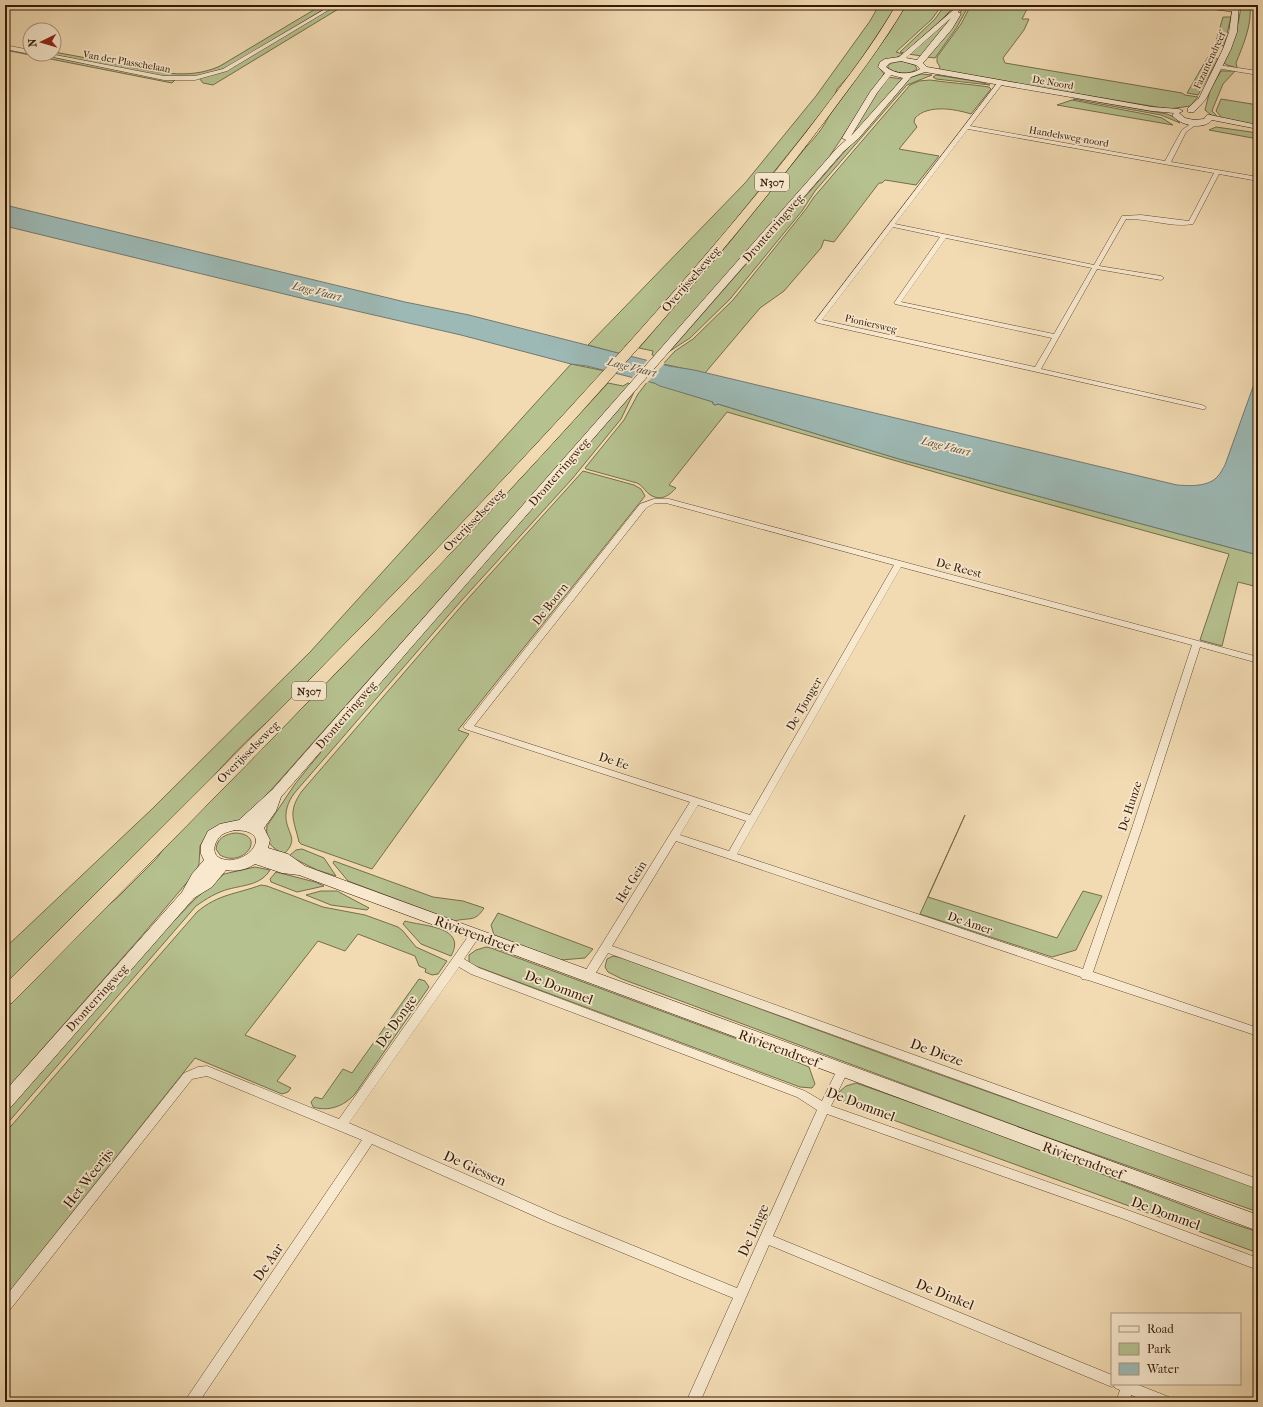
<svg xmlns="http://www.w3.org/2000/svg" width="1263" height="1407" font-family="'IM FELL French Canon',serif">
  <rect width="100%" height="100%" fill="#f2dbb3"/>
  <filter id="stains"><feTurbulence type="fractalNoise" baseFrequency=".005" numOctaves="4"/><feColorMatrix values="0 0 0 0 .2 0 0 0 0 .09 0 0 0 0 .02 0 0 0 .5 -.17"/></filter>
  <radialGradient id="worn" r=".72"><stop offset=".6" stop-color="#630" stop-opacity="0"/><stop offset="1" stop-color="#630" stop-opacity=".3"/></radialGradient>
  <g fill="#b6c190" stroke="#766e4b">
    <path d="M322,5H331L234,63L223,69L196,77H164L50,54H54V52C76,56 98,60 120,65C153,71 188,81 220,66Z"/>
    <path d="M337,5H345L213,85L203,83L199,78L227,70Z"/>
    <path d="M879,5H897L854,70L837,89L834,97L724,234L628,345H626L621,354L588,345L745,183L816,96L870,21Z"/>
    <path d="M906,5H942L932,19L896,52L903,54L879,67L884,74L827,160L656,356L652,355L653,351L639,348L729,243L806,147C816,137 823,128 829,116L889,33Z"/>
    <path d="M945,5H955L940,22L904,53L900,52L935,19Z"/>
    <path d="M964,5H969L957,27L935,58L927,57L958,17Z"/>
    <path d="M971,5H1029L1022,19H1029L1024,30L1003,58L1005,63L1182,93L1185,95L1198,97L1190,106L1169,109L939,71L940,67L937,62V57L961,24Z"/>
    <path d="M1241,5H1250C1252,26 1243,45 1236,63L1237,68L1227,65L1224,63C1233,45 1239,25 1241,5Z"/>
    <path d="M951,16H954L922,56L908,54Z"/>
    <path d="M1223,17H1231L1224,46L1215,45Z"/>
    <path d="M5,48L30,54H37L162,79L175,80L172,83L5,50Z"/>
    <path d="M1208,57L1218,59L1198,95L1187,93Z"/>
    <path d="M902,61L915,65L917,69C910,75 895,74 888,68V65L892,63Z"/>
    <path d="M1221,71H1235L1223,84L1213,108L1212,111L1219,118L1211,115L1205,110L1210,90Z"/>
    <path d="M921,74L932,75L907,85L815,191L802,211L730,299L690,338L670,351L909,78Z"/>
    <path d="M936,75L980,82L990,85L936,79L933,77Z"/>
    <path d="M888,77L902,79L853,136L850,135L872,100Z"/>
    <path d="M930,80C950,83 969,84 989,87L991,89L971,114C955,109 928,104 915,118L914,122L917,127L899,149L939,156L916,185L885,180L882,183H879L834,242L824,240L821,248L784,291L760,308L705,373L663,364L675,351L693,339L733,300L806,209L814,197L910,85L919,81Z"/>
    <path d="M1073,99H1083L1167,114L1174,117L1180,123L1161,115Z"/>
    <path d="M1221,99L1258,105V125L1223,119L1216,111Z"/>
    <path d="M1072,100L1150,115L1162,118L1173,125L1057,105Z"/>
    <path d="M1216,127L1258,133V139L1209,130Z"/>
    <path d="M571,364L605,371L529,454L288,704C258,729 232,754 207,784L5,985V948L152,809L311,651Z"/>
    <path d="M648,381L713,402V404L715,405L718,404L899,459L1258,555V587L1238,582L1222,646L1200,640L1229,554L997,490L727,412L669,485L676,488C669,496 660,502 649,494C644,490 643,486 637,483L586,469L585,468L624,420L638,394Z"/>
    <path d="M608,383L623,386L628,383L631,384L271,790L242,819L208,833L200,846L199,864L195,873L139,939L5,1091V1007L91,919L117,898L157,858L172,837C320,688 467,538 608,383Z"/>
    <path d="M634,392L621,419L572,479L461,601L297,790C290,798 285,808 286,819C288,835 299,839 284,854C271,848 265,841 267,826L295,784L348,719Z"/>
    <path d="M583,471L634,485L641,489L645,496L458,730L469,734L372,869L301,844L299,842C294,820 287,812 302,791L464,603Z"/>
    <path d="M965,815L928,897L1057,938L1083,891L1102,896L1076,950L1052,957L920,914Z"/>
    <path d="M235,833C268,834 244,869 220,855L216,849C217,838 226,834 235,833Z"/>
    <path d="M302,849L324,858L336,876L317,870L289,856L296,850Z"/>
    <path d="M334,861L433,897L463,901L484,908C475,923 468,917 455,921L348,881L333,863Z"/>
    <path d="M255,867L270,870C261,885 244,885 229,889C217,892 206,899 196,906L5,1126V1111L151,945L195,899L224,874Z"/>
    <path d="M276,872L315,882L324,886L297,892L271,882L270,879Z"/>
    <path d="M261,885L267,886L323,907L365,915L398,927L403,931L416,947L447,961L438,974L432,975L425,972L426,969L419,966L415,956L358,934L345,951L318,941L245,1035L296,1056L277,1081L291,1088L288,1092L282,1094L195,1058L5,1297V1133L197,912C218,894 237,894 261,885Z"/>
    <path d="M321,891H337L369,908L367,910L331,905L306,895Z"/>
    <path d="M498,913L593,949L585,958L561,960L494,935L491,925Z"/>
    <path d="M405,921C421,926 468,926 451,956L421,944L403,924Z"/>
    <path d="M486,947L491,948L775,1053L809,1067L815,1084L812,1088L800,1087L470,964L469,961V955L476,950Z"/>
    <path d="M613,956L622,958L910,1064L1258,1188V1212L1038,1134L622,979L608,972L605,967L607,959Z"/>
    <path d="M419,979L425,981L429,987L355,1094C344,1106 329,1112 313,1107L311,1102L315,1097L322,1099L343,1069L352,1073Z"/>
    <path d="M856,1083L952,1117L1225,1221L1258,1232V1253L844,1102L838,1096L839,1092L846,1086Z"/>
  </g>
  <path fill="#9db9b5" stroke="#73796f" d="M5,205L405,302L469,315L669,366L694,370L1177,485C1190,486 1209,487 1218,476C1221,473 1223,468 1225,465L1258,373V555L899,459L718,404L715,405L713,404V402L660,386L654,383L587,366L571,364L461,335L313,301L5,226Z"/>
  <path fill="#f2dbb3" d="M648,359L665,363L647,383L631,379Z"/>
  <g fill="none" stroke-linecap="round" stroke-linejoin="round">
    <g stroke="#644a31" stroke-width="1">
      <g id="street">
        <path d="M332,5H337L227,71L195,80H164L39,54H50L164,76H195L223,69Z"/>
        <path d="M1183,5H1197L1238,11L1236,12Z"/>
        <path d="M5,45L30,50V54L5,49Z"/>
        <path d="M1218,65L1258,71V75L1216,68V66Z"/>
        <path d="M998,82L1003,83L970,126L1165,161L1182,130L1195,121L1198,123L1186,132L1171,162L1258,177V181L1219,174L1193,224C1171,228 1148,218 1126,219L1099,266L1161,276L1164,278L1161,280L1097,269L1041,369L1202,405L1206,407L1205,409H1202L818,323L815,321ZM968,129L1214,173L1189,221L1141,215L1122,216L1094,265L895,224ZM893,227L940,237L894,303L895,304L1052,338L1035,367L822,320ZM946,238L1092,268L1054,334L901,302Z"/>
        <path d="M654,499H669L1258,657V663L1200,647L1142,828L1093,972L1258,1028V1036L1088,980L1082,979L1081,977L676,841L612,946L1258,1179V1189L608,953L592,979L588,980L584,979L583,976L584,973L690,802L465,729L463,727L640,504ZM655,503H666L894,565L750,815L474,726L646,508ZM901,567L1192,645L1132,828L1083,969L737,854ZM698,805L746,821L729,851L680,835Z"/>
        <path d="M476,930L480,931L481,934L464,959L479,968L805,1091L822,1101L838,1068L842,1066L846,1068L848,1071L831,1106L1122,1208L1258,1258V1270L1121,1218L827,1114L773,1236L1112,1375V1384H1136L1169,1397L1171,1402H1148L1131,1395L1130,1402H1116L1120,1390L1115,1388L1114,1386L1112,1387L1107,1385L769,1245L700,1402H686L733,1298L550,1223L372,1144L199,1402H184L362,1140L207,1076L192,1079L9,1311L5,1313V1297L184,1073L198,1067L207,1066L339,1119L472,931ZM459,967L471,974L797,1097L817,1110L737,1288L558,1215L349,1123Z"/>
      </g>
    </g>
    <g stroke="#351a06" stroke-width="1">
      <g id="secondary">
        <path d="M1233,5H1239L1237,32L1231,49L1206,99L1194,112H1188V108L1199,98L1223,49L1229,32Z"/>
        <path d="M958,6L961,8L958,12L961,14L952,29L923,63L927,67L1152,107L1179,109L1183,111L1179,113L1185,118L1194,120L1204,119L1207,115H1210L1258,125V129L1212,120C1203,131 1179,125 1172,115L1174,113L1152,111L925,72L911,77L859,138L843,152L281,797L276,811L264,828L270,840L268,848L288,854L305,866L1258,1215V1231L299,875L282,873L255,864C246,870 236,872 226,870L212,887L194,898L11,1107L5,1109V1091L182,892L192,874L204,860L201,854V845L208,831L220,824L239,820L273,789L837,148L846,140L842,138L870,92L885,73L878,67L880,62L885,59L899,57ZM951,18L917,60L906,58ZM901,61L916,65L920,69C910,76 895,74 886,67L890,63ZM891,75L903,78L851,136L877,93ZM235,830C239,831 244,830 248,832C269,839 244,866 222,859C209,855 215,839 223,834C227,832 231,831 235,830Z"/>
      </g>
    </g>
    <g stroke="#351a06" stroke-width="1">
      <path id="highway" d="M896,5H906C882,46 853,83 825,121C767,198 705,272 641,345C440,573 225,786 12,1003L5,1005V984C217,772 432,563 632,339C697,266 761,192 820,114C847,78 874,44 896,5Z"/>
    </g>
    <use href="#street" fill="#f7e8ce" fill-rule="evenodd"/>
    <use href="#secondary" fill="#f7e8ce" fill-rule="evenodd"/>
    <use href="#highway" fill="#f2dbb3" fill-rule="evenodd"/>
  </g>
  <g text-anchor="middle" stroke-width="3.5" stroke-linejoin="round" paint-order="stroke">
    <g font-size="10" fill="#351a06" stroke="#f7e8ce">
      <text transform="translate(1209 60) rotate(-65)" y="4">Fazantendreef</text>
      <text transform="translate(127 61) rotate(10)" y="4">Van der Plasschelaan</text>
      <text transform="translate(1053 82) rotate(10)" y="4">De Noord</text>
      <text transform="translate(1069 136) rotate(10)" y="4">Handelsweg-noord</text>
      <text transform="translate(871 323) rotate(13)" y="4">Pioniersweg</text>
    </g>
    <g fill="#f7e8ce" stroke="#6f5842" stroke-width="1">
      <rect x="755" y="173" width="34" height="18" rx="3"/>
      <rect x="292" y="682" width="34" height="18" rx="3"/>
    </g>
    <g font-size="11" font-weight="bold" fill="#351a06">
      <text x="772" y="186">N307</text>
      <text x="309" y="695">N307</text>
    </g>
    <g font-size="11" font-style="italic" fill="#544a3b" stroke="#f7e8ce">
      <text transform="translate(317 291) rotate(14)" y="4">Lage Vaart</text>
      <text transform="translate(632 367) rotate(14)" y="4">Lage Vaart</text>
      <text transform="translate(946 446) rotate(14)" y="4">Lage Vaart</text>
    </g>
    <g font-size="12" fill="#351a06" stroke="#f7e8ce">
      <text transform="translate(773 228) rotate(-49)" y="4">Dronterringweg</text>
      <text transform="translate(691 279) rotate(-49)" y="4">Overijsselseweg</text>
      <text transform="translate(559 472) rotate(-49)" y="4">Dronterringweg</text>
      <text transform="translate(474 520) rotate(-46)" y="4">Overijsselseweg</text>
      <text transform="translate(959 568) rotate(15)" y="4">De Reest</text>
      <text transform="translate(550 604) rotate(-52)" y="4">De Boorn</text>
      <text transform="translate(804 704) rotate(-60)" y="4">De Tjonger</text>
      <text transform="translate(346 715) rotate(-49)" y="4">Dronterringweg</text>
      <text transform="translate(248 752) rotate(-45)" y="4">Overijsselseweg</text>
      <text transform="translate(614 761) rotate(18)" y="4">De Ee</text>
      <text transform="translate(1130 806) rotate(-72)" y="4">De Hunze</text>
      <text transform="translate(631 882) rotate(-58)" y="4">Het Gein</text>
      <text transform="translate(970 923) rotate(19)" y="4">De Amer</text>
      <text transform="translate(97 998) rotate(-48)" y="4">Dronterringweg</text>
    </g>
    <g font-size="14" fill="#351a06" stroke="#f7e8ce">
      <text transform="translate(475 934) rotate(20)" y="5">Rivierendreef</text>
      <text transform="translate(559 987) rotate(21)" y="5">De Dommel</text>
      <text transform="translate(396 1021) rotate(-55)" y="5">De Donge</text>
      <text transform="translate(779 1048) rotate(20)" y="5">Rivierendreef</text>
      <text transform="translate(937 1052) rotate(20)" y="5">De Dieze</text>
      <text transform="translate(861 1104) rotate(21)" y="5">De Dommel</text>
      <text transform="translate(1083 1160) rotate(20)" y="5">Rivierendreef</text>
      <text transform="translate(475 1168) rotate(24)" y="5">De Giessen</text>
      <text transform="translate(88 1178) rotate(-52)" y="5">Het Weerijs</text>
      <text transform="translate(1166 1213) rotate(20)" y="5">De Dommel</text>
      <text transform="translate(753 1230) rotate(-66)" y="5">De Linge</text>
      <text transform="translate(268 1262) rotate(-56)" y="5">De Aar</text>
      <text transform="translate(945 1294) rotate(22)" y="5">De Dinkel</text>
    </g>
  </g>
  <rect width="1263" height="1407" fill="none" stroke="#f2dbb3" stroke-width="20"/>
  <rect x="6" y="6" width="1251" height="1395" fill="none" stroke="#351a06" stroke-width="2"/>
  <rect x="10" y="10" width="1243" height="1387" fill="none" stroke="#351a06"/>
  <rect x="1111" y="1313" width="130" height="72" fill="#f7e8ce" stroke="#a9967e"/>
  <rect x="1119" y="1326" width="20" height="6" fill="#f7e8ce" stroke="#a9967e"/>
  <text x="1147" y="1333" font-size="12" fill="#351a06">Road</text>
  <rect x="1119" y="1343" width="20" height="12" fill="#b6c190" stroke="#a9967e"/>
  <text x="1147" y="1353" font-size="12" fill="#351a06">Park</text>
  <rect x="1119" y="1363" width="20" height="12" fill="#9db9b5" stroke="#a9967e"/>
  <text x="1147" y="1373" font-size="12" fill="#351a06">Water</text>
  <g transform="translate(42 42) rotate(265)"><circle r="19" fill="#f7e8ce" stroke="#a9967e"/>
  <path d="M0-3L7 15L0 10L-7 15Z" fill="#8f2418"/>
  <text y="-6" font-size="11" font-weight="bold" text-anchor="middle" fill="#351a06">N</text>
  </g>
  <rect width="100%" height="100%" filter="url(#stains)"/>
  <rect width="100%" height="100%" fill="url(#worn)"/>
</svg>
